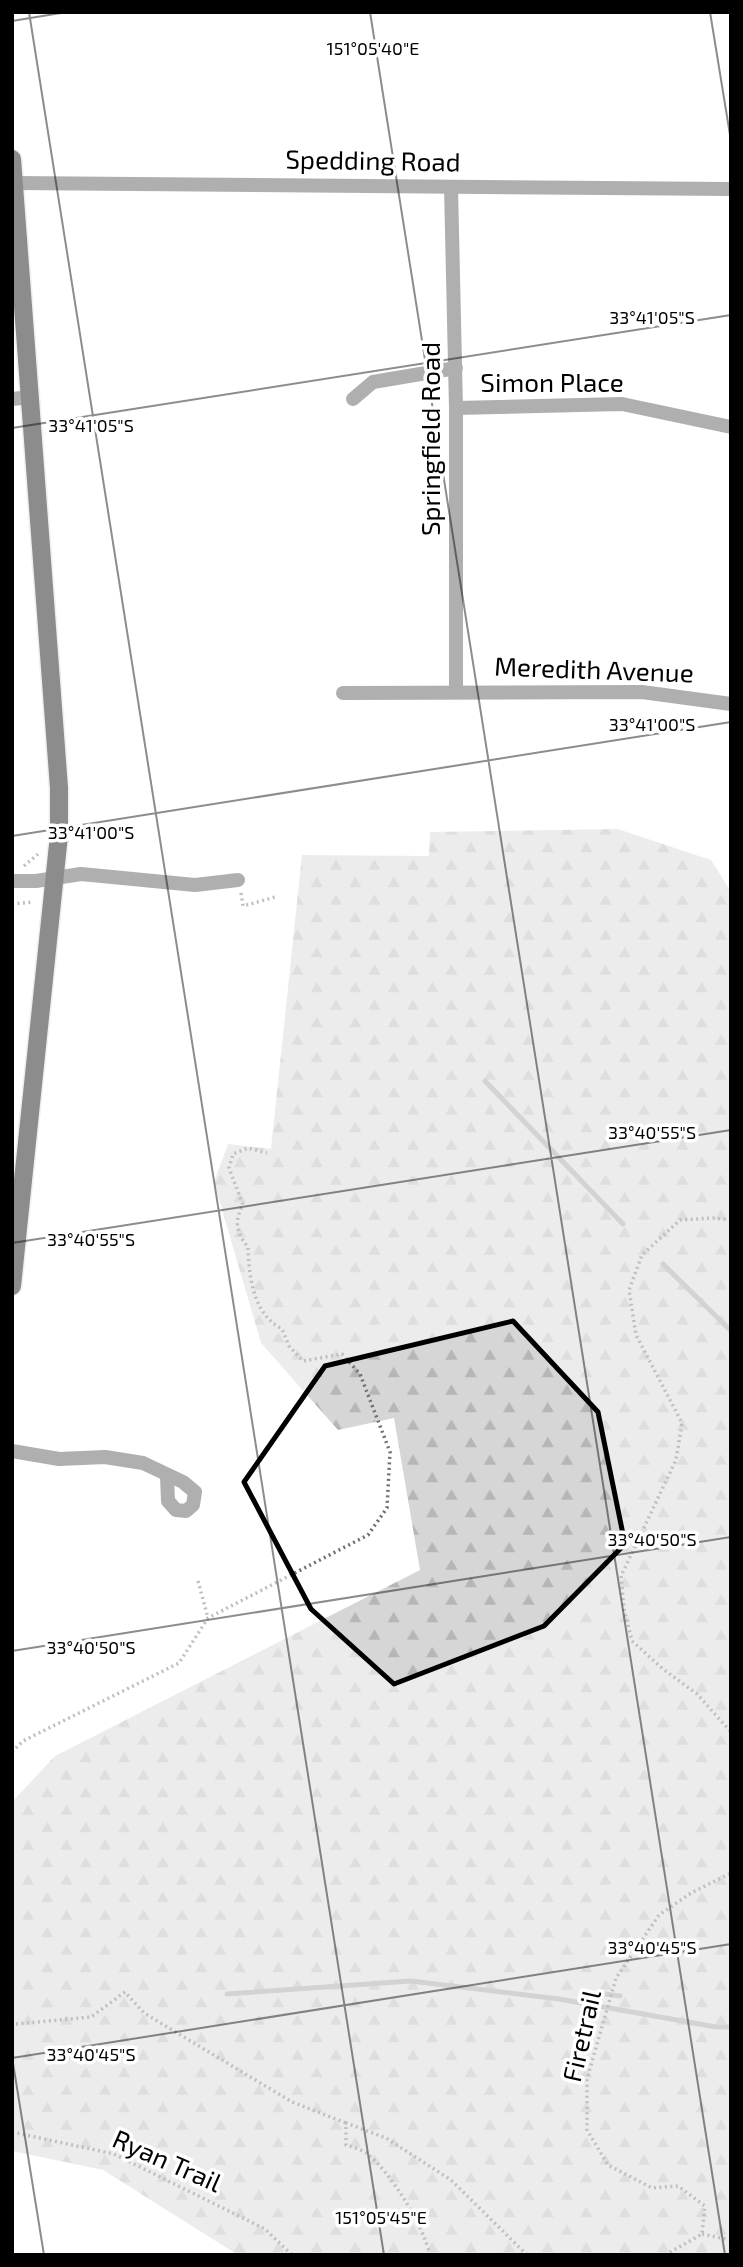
<svg xmlns="http://www.w3.org/2000/svg" width="743" height="2267" font-family="'Exo 2',sans-serif">
  <defs>
    <pattern id="forest-firs" width="22" height="20" patternUnits="userSpaceOnUse" patternTransform="scale(1.75)"><rect width="22" height="20" fill="#d6d6d6"/><path d="M5 1l3.5 6h-7zM16 11l3.5 6h-7z" fill="#b6b6b6"/></pattern>
  </defs>
  <rect width="100%" height="100%" fill="#fff"/>
  <path fill="url(#forest-firs)" d="M618,829L711,860L731,892V2255H238L103,2170L12,2151V1802L55,1756L420,1570L394,1418L338,1430L261,1343L214,1182L228,1144L271,1149L302,855L429,856L430,832Z"/>
  <g fill="none" stroke-linecap="round" stroke-linejoin="round">
    <g stroke="#9d9d9d" stroke-width="5">
      <path d="M485,1081L623,1224"/>
      <path d="M663,1264L731,1331"/>
      <path d="M227,1994L411,1981L559,1999L716,2027H731"/>
      <path d="M605,1994L620,1996"/>
    </g>
    <g stroke="#dbdbdb" stroke-width="21">
      <path id="primary" d="M12,159L59,788V835L12,1286"/>
    </g>
    <g stroke="#717171" stroke-width="3.5" stroke-dasharray="2 3.5" stroke-linecap="butt">
      <path d="M24,866L38,854"/>
      <path d="M241,893L243,906L275,897"/>
      <path d="M12,904L33,902"/>
      <path d="M731,1220L713,1218L680,1220L642,1255L629,1290L636,1335L682,1423L676,1460L621,1576L624,1609L632,1641L663,1669L697,1694L731,1732"/>
      <path d="M198,1581L208,1618"/>
      <path d="M12,1752L23,1741L179,1663L208,1618L368,1535L387,1508L390,1452L360,1374L342,1354L303,1361L289,1346L282,1329C253,1314 249,1277 248,1247C236,1233 234,1221 243,1205L229,1168L233,1154L248,1148L267,1153"/>
      <path d="M16,2024L91,2017L125,1992L144,2013L292,2102L346,2123"/>
      <path d="M12,2132L114,2154L265,2229L292,2255"/>
      <path d="M702,2234L731,2240"/>
      <path d="M430,2255C424,2227 389,2169 366,2153C360,2149 352,2147 346,2145V2123L386,2138L451,2180L527,2255"/>
      <path d="M665,2255L702,2234L705,2206L678,2186L652,2188L608,2165L587,2130V2079L616,1978L659,1915L691,1893L731,1873"/>
    </g>
    <g stroke="#4f4f4f" stroke-width="14">
      <path d="M15,183L731,189"/>
      <path d="M451,187L456,408V690"/>
      <path d="M12,399L31,397"/>
      <path d="M353,399L373,382L456,368"/>
      <path d="M456,408L622,404L731,427"/>
      <path d="M343,693L642,692L731,704"/>
      <path d="M12,881H36L81,874L195,885L238,880"/>
      <path d="M12,1451L59,1459L105,1457L143,1463L183,1482L195,1492L193,1505L186,1511L176,1510L168,1501L167,1476"/>
    </g>
    <use href="#primary" stroke="#000" stroke-width="18"/>
  </g>
  <path d="M0 0H743V2267H0ZM513,1321L598,1412L625,1544L544,1626L394,1684L311,1609L244,1482L325,1366Z" fill="#fff" fill-opacity=".55" fill-rule="evenodd"/>
  <path fill="none" stroke="#000" stroke-width="5" stroke-linejoin="round" d="M513,1321L598,1412L625,1544L544,1626L394,1684L311,1609L244,1482L325,1366Z"/>
  <path fill="none" stroke="#000" stroke-width="2" stroke-opacity="0.45" d="M29,12L384,2255M370,12L725,2255M710,12L731,141M12,21L67,12M12,428L731,315M12,836L731,722M12,1243L731,1130M12,1651L731,1537M12,2057L44,2255M12,2058L731,1944"/>
  <g text-anchor="middle" stroke-width="7" stroke-linejoin="round" paint-order="stroke">
    <g font-size="26" fill="#000" stroke="#fff">
      <text transform="translate(373 161) rotate(1)" y="9">Spedding Road</text>
      <text x="552" y="392">Simon Place</text>
      <text transform="translate(431 439) rotate(-90)" y="9">Springfield Road</text>
      <text transform="translate(594 670) rotate(2)" y="9">Meredith Avenue</text>
      <text transform="translate(582 2036) rotate(-77)" y="9">Firetrail</text>
      <text transform="translate(167 2161) rotate(24)" y="9">Ryan Trail</text>
    </g>
  </g>
  <g font-size="18" text-anchor="middle" fill="#000" stroke="#fff" stroke-width="7" stroke-linejoin="round" paint-order="stroke">
    <text x="373" y="55">151°05'40"E</text>
    <text x="652" y="324">33°41'05"S</text>
    <text x="91" y="432">33°41'05"S</text>
    <text x="652" y="731">33°41'00"S</text>
    <text x="91" y="839">33°41'00"S</text>
    <text x="652" y="1139">33°40'55"S</text>
    <text x="91" y="1246">33°40'55"S</text>
    <text x="652" y="1546">33°40'50"S</text>
    <text x="91" y="1654">33°40'50"S</text>
    <text x="652" y="1954">33°40'45"S</text>
    <text x="91" y="2061">33°40'45"S</text>
    <text x="381" y="2224">151°05'45"E</text>
  </g>
  <rect width="743" height="2267" fill="none" stroke="#000000" stroke-width="28"/>
</svg>
